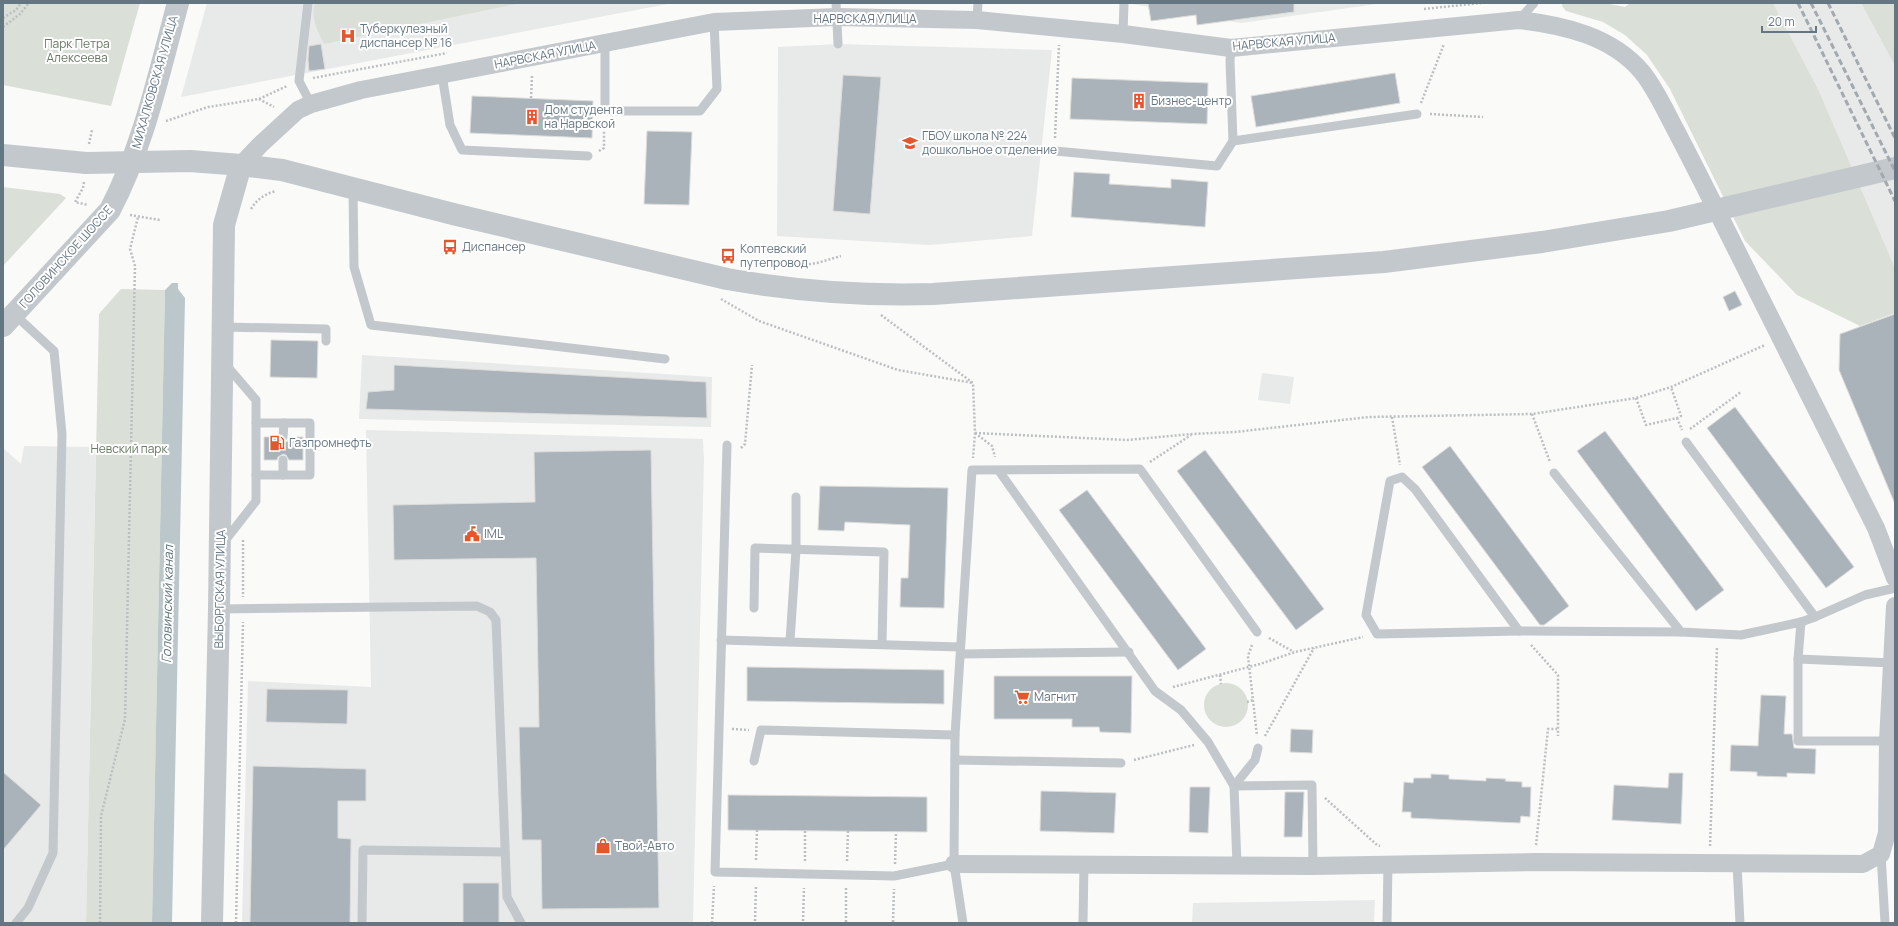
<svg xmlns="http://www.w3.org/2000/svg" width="1898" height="926" font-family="Manrope,sans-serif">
  <rect width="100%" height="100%" fill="#fafaf8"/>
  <g fill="#e8e9e9">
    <path d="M207,3H673L181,97Z"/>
    <path d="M1126,3H1384L1241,23Z"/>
    <path d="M1773,3H1861L1895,66V268L1819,91Z"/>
    <path d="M838,44L1052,50L1032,236L930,245L777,236L778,47Z"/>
    <path d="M362,355L712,377L711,427L359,419Z"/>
    <path d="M1262,373L1294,377L1290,404L1258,400Z"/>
    <path d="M366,430L703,439L704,461L693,923H242L248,681L371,687Z"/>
    <path d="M24,446L96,447L86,923H3V448L21,464Z"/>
    <path d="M1375,900L1374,923H1192L1193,903Z"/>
  </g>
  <g fill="#dadfd7">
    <path d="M3,3H140L111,106L3,85Z"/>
    <path d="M315,3H521L324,44C318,32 310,17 315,3Z"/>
    <path d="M1562,3H1605L1625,7L1630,3H1773L1819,91L1895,268V313L1860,326L1797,295L1745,241L1670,89L1647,55L1625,35L1603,22L1566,11L1562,6Z"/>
    <path d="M1861,3H1895V66Z"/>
    <path d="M3,187L60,194L66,198L3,266Z"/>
    <path d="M121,289L165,290L152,923H86L99,314Z"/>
    <circle cx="1226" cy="705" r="22"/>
  </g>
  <path fill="#bbc7cb" d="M172,283H178V289L185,298L172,923H152L165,290Z"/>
  <g fill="#aab3b9" stroke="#dcdcda">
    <path d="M1148,3H1294V12L1197,25L1196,15L1151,21Z"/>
    <path d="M321,44L325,69L309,71L308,59L309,46Z"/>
    <path d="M1395,73L1400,103L1256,127L1251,96Z"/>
    <path d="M843,75L881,77L870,214L833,211Z"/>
    <path d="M1072,78L1208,83L1207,124L1070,119Z"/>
    <path d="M472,96L593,101L592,138L470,133Z"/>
    <path d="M647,131L692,132L689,205L644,204Z"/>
    <path d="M1074,172L1110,174L1109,184L1171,188V179L1208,182L1205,227L1071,217Z"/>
    <path d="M1735,291L1742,305L1729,311L1723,297Z"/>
    <path d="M1895,314V504L1839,370L1840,334Z"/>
    <path d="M271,340L318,341L317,378L270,377Z"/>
    <path d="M394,365L706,382L707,418L366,409L368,392L394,390Z"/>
    <path d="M1735,407L1854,567L1826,588L1707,428Z"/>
    <path d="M1605,431L1724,590L1696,611L1577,451Z"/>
    <path d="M264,437H277L279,442L283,443L288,441L289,437H303V460H289L286,455L283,454L278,457L277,460H264Z"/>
    <path d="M1450,446L1569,606L1544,625H1540L1422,467Z"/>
    <path d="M651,450L659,908L542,909L541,840H522L519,727H539L536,558L394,560L393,505L535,502L534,452Z"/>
    <path d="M1205,450L1324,609L1296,630L1177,471Z"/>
    <path d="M820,486L948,488L944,608L900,607L901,578H908L910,525L845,522L844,531L818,530Z"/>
    <path d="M1087,490L1206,649L1178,670L1059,510Z"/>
    <path d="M747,667L944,670V704L747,701Z"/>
    <path d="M994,676H1132L1131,733L1100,732L1099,727H1072V719H994Z"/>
    <path d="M267,689L348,690L347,724L266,722Z"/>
    <path d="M1761,695L1786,696L1784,734H1792L1794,748L1816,749L1815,774L1787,773V777L1757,776V772L1730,771L1731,745L1758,746Z"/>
    <path d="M1291,729L1313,730L1312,753L1290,752Z"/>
    <path d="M253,766L366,769V801H338V838L351,839L350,923H250Z"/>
    <path d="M3,772L41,805L3,850Z"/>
    <path d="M1669,773H1683L1681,824L1612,820L1614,785L1668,788Z"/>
    <path d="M1431,774L1449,775V779L1486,781V778L1506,779L1505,781L1522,782V787H1531L1530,817L1521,816L1520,823L1411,818V812H1402L1404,782L1413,783L1414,778H1431Z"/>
    <path d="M1190,787H1210L1208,833L1189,832Z"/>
    <path d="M1041,791L1116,793L1114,833L1040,831Z"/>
    <path d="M1285,792H1304L1302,837H1284Z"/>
    <path d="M728,795L927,797V832L728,830Z"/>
    <rect x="463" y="883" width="36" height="40"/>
  </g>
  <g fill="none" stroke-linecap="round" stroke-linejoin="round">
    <g stroke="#bbbfc2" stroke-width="2.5" stroke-dasharray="2 2" stroke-linecap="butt">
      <path d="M1424,9L1481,3"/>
      <path d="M3,18L16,10L21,3"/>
      <path d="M3,27L20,14L29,3"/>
      <path d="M313,78L447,53"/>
      <path d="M531,98L532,76"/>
      <path d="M259,99L274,107"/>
      <path d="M1421,103L1444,44"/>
      <path d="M1430,114L1483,117"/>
      <path d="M166,121L208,107L259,99L287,86"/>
      <path d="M1055,138L1059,45"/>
      <path d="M89,144L92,130"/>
      <path d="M599,151L604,148V123"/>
      <path d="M84,182L83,188L75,202L88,205"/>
      <path d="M251,209C257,199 265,194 276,191"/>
      <path d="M130,215L160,220"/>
      <path d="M805,265L817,263L841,256"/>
      <path d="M721,299L759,321L898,370L973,383"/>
      <path d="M881,315L973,383L975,433L973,458"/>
      <path d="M1636,398L1646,425L1677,418L1681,416L1671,387"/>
      <path d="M1532,414L1550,462"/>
      <path d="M1392,417L1400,465"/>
      <path d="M1677,418L1682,430"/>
      <path d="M1690,429L1741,392"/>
      <path d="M975,433L1127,440L1192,434L1235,432L1369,417L1532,414L1636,398L1671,387L1765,345"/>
      <path d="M975,433L992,446L995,457"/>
      <path d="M741,448L745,444L752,365"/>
      <path d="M1150,462L1191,435"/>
      <path d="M243,540V597"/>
      <path d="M1269,638L1294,652"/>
      <path d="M1252,645L1248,656L1257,736"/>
      <path d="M1531,645L1558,675V736"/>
      <path d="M1220,675L1221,684"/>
      <path d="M1173,687L1260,664L1295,652L1363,637"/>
      <path d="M1247,702L1253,700"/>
      <path d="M732,729L749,730"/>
      <path d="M1265,736L1314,648"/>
      <path d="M1134,760L1194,745"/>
      <path d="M1325,798L1377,845L1380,846"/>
      <path d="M1536,845L1548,729H1557"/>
      <path d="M1710,846L1717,647"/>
      <path d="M756,860L757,830"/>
      <path d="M805,861V831"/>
      <path d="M847,861L848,831"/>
      <path d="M895,864L896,832"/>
      <path d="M755,921L756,885"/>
      <path d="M803,921L804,888"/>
      <path d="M846,922V888"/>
      <path d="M893,922L894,889"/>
      <path d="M100,923L101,816L125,719L135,266L130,249L138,217"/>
      <path d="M236,923L243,622"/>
      <path d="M712,923L714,886"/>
    </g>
    <g stroke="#c3c8cc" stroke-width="9">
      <path d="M308,3L299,81L311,104"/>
      <path d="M836,3L838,44"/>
      <path d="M977,20L978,3"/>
      <path d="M1519,20L1534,3"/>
      <path d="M1123,34L1124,3"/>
      <path d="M605,43V111H700L717,89L714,22"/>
      <path d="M1231,48L1230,61L1233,141L1417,114"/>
      <path d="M442,75L450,125L462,150L588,156"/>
      <path d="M1055,151L1217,166L1233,141"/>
      <path d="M353,188L354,267L371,325L665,359"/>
      <path d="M14,314L54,351L62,434L53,853L28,908L16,923"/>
      <path d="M223,327L326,329V341"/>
      <path d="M256,423H310V475H256"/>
      <path d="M283,437L284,423"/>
      <path d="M1686,442L1815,617L1865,595L1895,588"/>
      <path d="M727,445L715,872L894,876L954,864"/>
      <path d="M999,471L1155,691L1181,710L1208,742L1234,786L1237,865"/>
      <path d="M1554,473L1681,632L1741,635L1801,622L1815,617"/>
      <path d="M283,475V460"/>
      <path d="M1402,477L1415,489L1519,631L1377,634L1366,615L1390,481Z"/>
      <path d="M224,542L256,501V400L226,365"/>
      <path d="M754,608L755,548L884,552L882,644"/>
      <path d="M219,609L477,606L490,612L496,620L507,897L521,923"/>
      <path d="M1801,622L1798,659L1893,663"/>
      <path d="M1519,631L1681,632"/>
      <path d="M721,640L960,647"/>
      <path d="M790,641L796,550V497"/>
      <path d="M961,654L1129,652"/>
      <path d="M1798,659V741H1888"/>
      <path d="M1258,748L1255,760L1234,786L1312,785L1313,866"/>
      <path d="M955,760L1121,763"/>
      <path d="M754,761L761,730L955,735"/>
      <path d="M1881,854L1885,923"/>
      <path d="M1737,864L1740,923"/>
      <path d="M362,923L363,850L505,852"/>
      <path d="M963,923L954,864L955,735L972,470L1140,469L1257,632"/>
      <path d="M1083,923L1084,864"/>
      <path d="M1387,923L1388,864"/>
    </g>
    <g stroke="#c3c8cc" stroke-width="18">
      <path d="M241,165L260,145L298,110L311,104L361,90L714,22L837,17L977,20L1123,34L1231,48L1519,20C1563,25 1612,36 1642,72C1655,88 1664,108 1673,125C1691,159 1708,193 1725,227C1775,327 1826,427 1876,528L1895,578"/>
      <path d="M954,864L1313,866L1535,862L1863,864L1881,854L1887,833L1888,741L1895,606"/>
    </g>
    <g stroke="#c3c8cc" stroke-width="22">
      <path d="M3,155L86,163L190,161L241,165L282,170L457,215L727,279C795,291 864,296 933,294L1384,262L1542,242L1669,221L1895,168"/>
      <path d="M3,326L110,210C144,145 159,73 178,3"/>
      <path d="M212,923L219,609L224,225L241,165"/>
    </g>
    <g stroke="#a2aab0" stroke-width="3" stroke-dasharray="6 3" stroke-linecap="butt">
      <path d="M1798,3L1895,201"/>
      <path d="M1811,3L1895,171"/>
      <path d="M1828,3L1895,138"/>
    </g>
  </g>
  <defs>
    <g id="hospital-bare" transform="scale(1.2)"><path d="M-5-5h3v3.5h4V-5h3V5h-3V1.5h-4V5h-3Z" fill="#e4572e" stroke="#fff" stroke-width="2.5" paint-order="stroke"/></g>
    <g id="building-bare" transform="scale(1.2)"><path d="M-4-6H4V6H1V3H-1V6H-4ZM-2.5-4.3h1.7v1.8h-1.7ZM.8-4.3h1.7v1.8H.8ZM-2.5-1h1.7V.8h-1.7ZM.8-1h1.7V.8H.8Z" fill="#e4572e" stroke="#fff" stroke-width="2.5" paint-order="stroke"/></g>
    <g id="school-bare" transform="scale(1.2)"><path d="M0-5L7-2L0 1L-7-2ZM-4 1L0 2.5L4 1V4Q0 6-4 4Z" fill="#e4572e" stroke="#fff" stroke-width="2.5" paint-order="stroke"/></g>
    <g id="bus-bare" transform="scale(1.2)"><path d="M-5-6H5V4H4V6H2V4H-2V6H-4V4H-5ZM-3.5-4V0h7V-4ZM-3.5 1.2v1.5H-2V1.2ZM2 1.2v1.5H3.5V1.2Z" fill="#e4572e" stroke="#fff" stroke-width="2.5" paint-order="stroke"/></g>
    <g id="fuel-bare" transform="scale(1.2)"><path d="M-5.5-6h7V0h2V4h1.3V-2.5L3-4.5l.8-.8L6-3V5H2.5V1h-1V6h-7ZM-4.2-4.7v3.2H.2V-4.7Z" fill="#e4572e" stroke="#fff" stroke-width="2.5" paint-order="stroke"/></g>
    <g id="civic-bare" transform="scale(1.2)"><path d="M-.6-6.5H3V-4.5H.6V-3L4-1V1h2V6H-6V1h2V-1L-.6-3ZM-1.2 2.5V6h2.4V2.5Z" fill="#e4572e" stroke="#fff" stroke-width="2.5" paint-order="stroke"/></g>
    <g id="supermarket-bare" transform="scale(1.2)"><path d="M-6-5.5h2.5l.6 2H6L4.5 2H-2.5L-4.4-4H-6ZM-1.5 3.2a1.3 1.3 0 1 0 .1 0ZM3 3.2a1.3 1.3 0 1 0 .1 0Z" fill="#e4572e" stroke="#fff" stroke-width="2.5" paint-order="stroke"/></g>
    <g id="shop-bare" transform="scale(1.2)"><path d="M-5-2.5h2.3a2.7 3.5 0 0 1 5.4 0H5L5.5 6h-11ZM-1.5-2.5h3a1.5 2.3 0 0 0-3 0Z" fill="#e4572e" stroke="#fff" stroke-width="2.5" paint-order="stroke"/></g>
  </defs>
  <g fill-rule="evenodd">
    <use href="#hospital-bare" x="348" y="36"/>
    <use href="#building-bare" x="1139" y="101"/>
    <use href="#building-bare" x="532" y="117"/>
    <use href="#school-bare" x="910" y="143"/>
    <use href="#bus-bare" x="450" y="247"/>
    <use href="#bus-bare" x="728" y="256"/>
    <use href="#fuel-bare" x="277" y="443"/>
    <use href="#civic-bare" x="472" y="534"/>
    <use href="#supermarket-bare" x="1022" y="697"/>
    <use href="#shop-bare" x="603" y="846"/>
  </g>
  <g text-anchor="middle" stroke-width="4" stroke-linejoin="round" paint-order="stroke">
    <g font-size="12" fill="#657683" stroke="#fff">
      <text x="865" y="23">НАРВСКАЯ УЛИЦА</text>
      <text transform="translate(1284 42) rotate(-5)" y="4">НАРВСКАЯ УЛИЦА</text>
      <text transform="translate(545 55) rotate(-11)" y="4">НАРВСКАЯ УЛИЦА</text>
      <text transform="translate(155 82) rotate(-74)" y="4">МИХАЛКОВСКАЯ УЛИЦА</text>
      <text transform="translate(66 257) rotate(-48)" y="4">ГОЛОВИНСКОЕ ШОССЕ</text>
      <text transform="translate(220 589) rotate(-89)" y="4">ВЫБОРГСКАЯ УЛИЦА</text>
    </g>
    <g font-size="12" fill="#657683" stroke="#fff" text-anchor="start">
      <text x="360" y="33">Туберкулезный<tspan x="360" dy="14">диспансер № 16</tspan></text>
      <text x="1151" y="105">Бизнес-центр</text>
      <text x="544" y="114">Дом студента<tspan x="544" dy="14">на Нарвской</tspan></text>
      <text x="922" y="140">ГБОУ школа № 224<tspan x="922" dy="14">дошкольное отделение</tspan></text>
      <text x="462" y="251">Диспансер</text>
      <text x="740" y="253">Коптевский<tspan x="740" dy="14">путепровод</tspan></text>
      <text x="289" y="447">Газпромнефть</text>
      <text x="484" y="538">IML</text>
      <text x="1034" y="701">Магнит</text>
      <text x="615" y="850">Твой-Авто</text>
    </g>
    <g font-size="12" fill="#687a64" stroke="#fff">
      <text x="77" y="48">Парк Петра<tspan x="77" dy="14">Алексеева</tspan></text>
      <text x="129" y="453">Невский парк</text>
    </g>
    <g font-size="13" font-style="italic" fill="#60757c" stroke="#fff">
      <text transform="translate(167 604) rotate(-89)" y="5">Головинский канал</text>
    </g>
  </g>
  <rect width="1898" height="926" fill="none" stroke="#657683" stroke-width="8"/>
  <path d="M1762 26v6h54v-6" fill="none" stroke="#657683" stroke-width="2"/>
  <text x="1768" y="26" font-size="12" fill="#657683" stroke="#ffffff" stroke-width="3" paint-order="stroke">20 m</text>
</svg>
